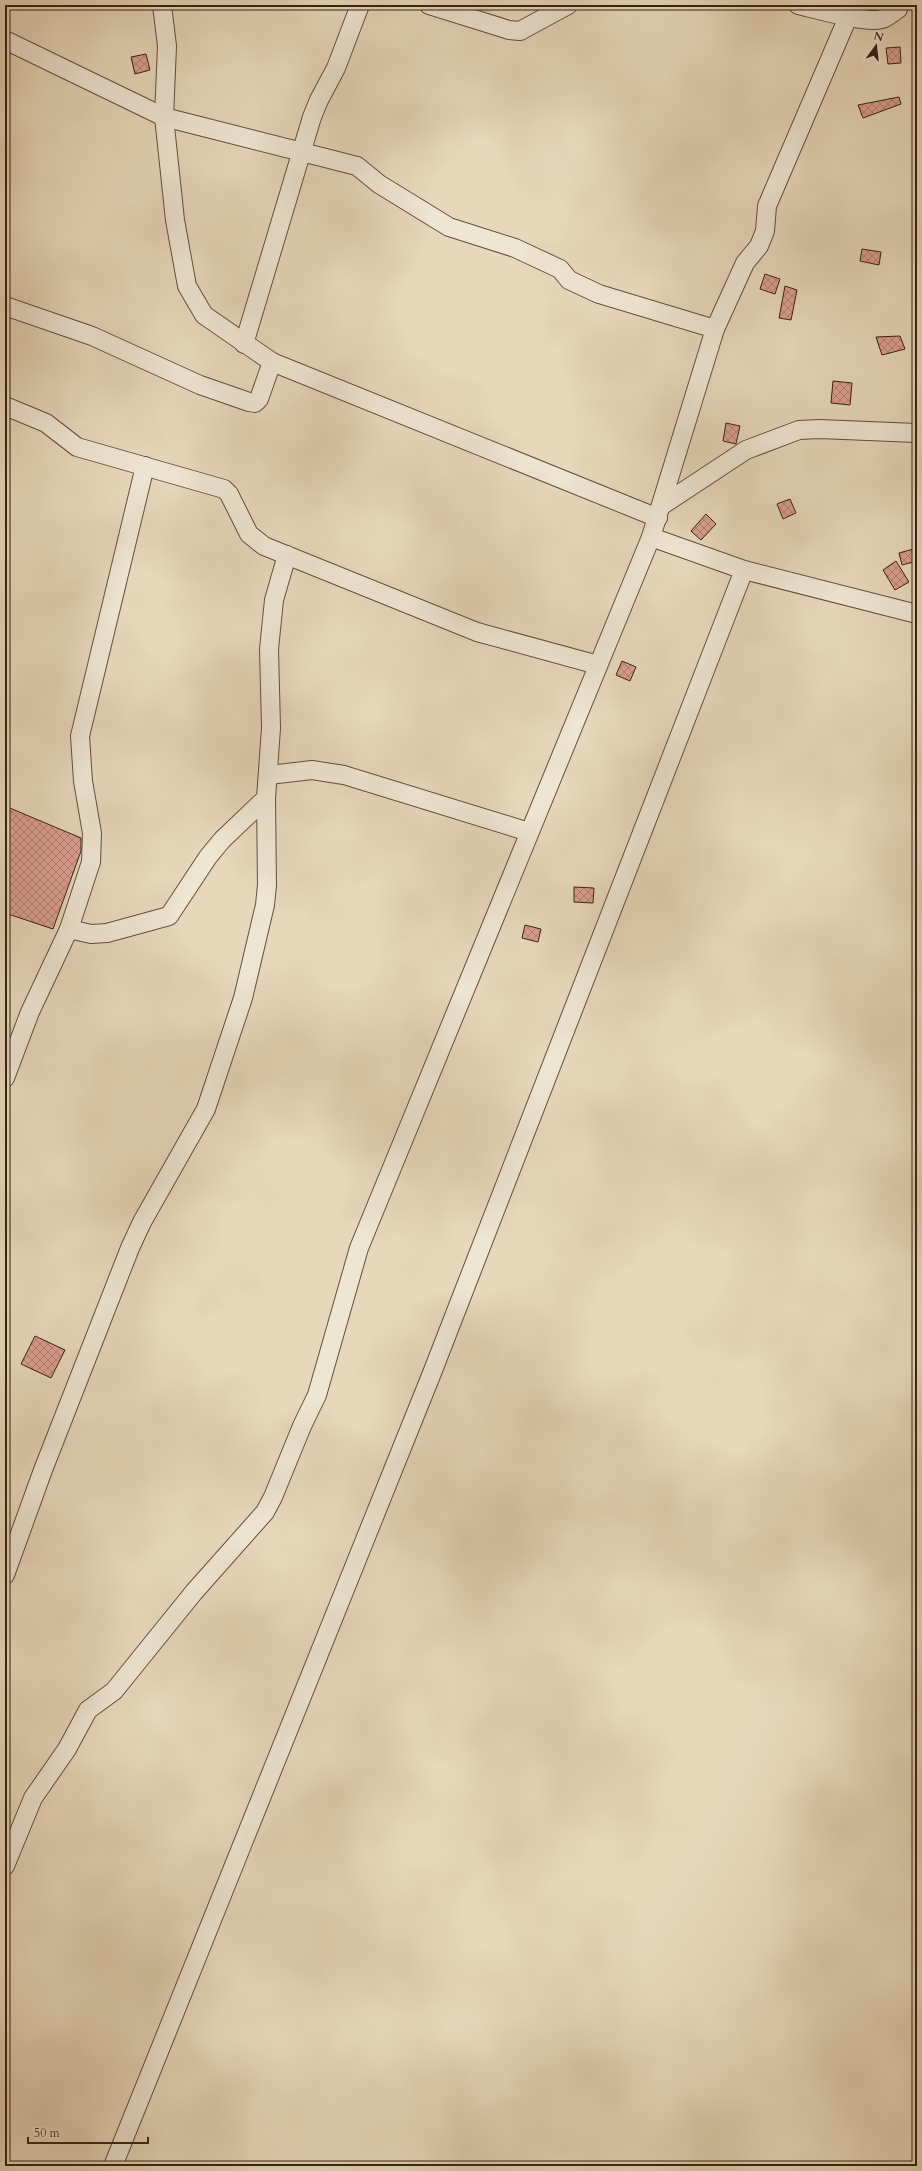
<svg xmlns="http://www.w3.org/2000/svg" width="922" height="2171" font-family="Cardo,serif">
  <defs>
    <pattern id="building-cross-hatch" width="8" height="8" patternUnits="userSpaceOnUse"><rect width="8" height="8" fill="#db9e92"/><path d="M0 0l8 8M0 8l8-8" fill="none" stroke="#b28076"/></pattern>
  </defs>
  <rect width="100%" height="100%" fill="#e7d7bb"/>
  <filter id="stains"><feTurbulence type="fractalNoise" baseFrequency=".005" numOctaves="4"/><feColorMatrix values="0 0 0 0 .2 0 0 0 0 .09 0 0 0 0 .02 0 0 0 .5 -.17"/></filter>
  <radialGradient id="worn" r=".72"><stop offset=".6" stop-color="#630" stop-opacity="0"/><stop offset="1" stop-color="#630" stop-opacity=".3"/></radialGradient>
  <g fill="url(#building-cross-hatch)" stroke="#362212">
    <path d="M900,47L901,63L888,64L886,48Z"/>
    <path d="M146,54L150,70L135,74L131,57Z"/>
    <path d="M899,97L901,104L863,118L858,105Z"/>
    <path d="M862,249L881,252L879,265L860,261Z"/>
    <path d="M765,274L780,279L775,294L760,289Z"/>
    <path d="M785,286L797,290L791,320L779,318Z"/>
    <path d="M900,336L905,349L882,355L876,337Z"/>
    <path d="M833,381L852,383L850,405L831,403Z"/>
    <path d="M726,423L740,426L736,444L723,441Z"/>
    <path d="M790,499L796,513L783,519L777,504Z"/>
    <path d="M706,514L716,524L701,540L691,531Z"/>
    <path d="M917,548V561L902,565L899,553Z"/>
    <path d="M896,561L909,582L895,590L883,570Z"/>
    <path d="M622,661L636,667L630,681L616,675Z"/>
    <path d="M5,806L81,838V851L53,929L5,913Z"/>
    <path d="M574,887L594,888L593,903L574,902Z"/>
    <path d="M525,925L541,929L538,942L522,938Z"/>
    <path d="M35,1336L65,1350L51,1378L21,1364Z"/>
  </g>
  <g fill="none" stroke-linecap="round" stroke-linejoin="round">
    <g stroke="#624f3c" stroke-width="20">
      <g id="street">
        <path d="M162,5L167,46L164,117L175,220L187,286L204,315L272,362L658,518"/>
        <path d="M429,5L509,30L520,31L568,5"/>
        <path d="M798,5C816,9 867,24 882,19C888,17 893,12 898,9V5"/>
        <path d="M5,40L164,117L357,166L379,184L449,227L515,248L560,269L569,280L599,294L715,329"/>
        <path d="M5,306L92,336L200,385L249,402L255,403L259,399L272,362"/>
        <path d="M244,344L312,117L319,100L336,68L360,5"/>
        <path d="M5,406L46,423L77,447L224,489L229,494L249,534L264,546L477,632L598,665"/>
        <path d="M661,506L746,450L799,430L819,429L917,433"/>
        <path d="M651,537L744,570L917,614"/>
        <path d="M269,775L312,770L344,775L529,832"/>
        <path d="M69,929L91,934L107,933L169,916L208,857L222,840L266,798"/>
        <path d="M5,1078L30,1012L69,929L91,862L92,833L83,781L80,736L145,466"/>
        <path d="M5,1575L43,1470L130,1248L142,1222L206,1109L243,998L265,905L267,885L266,798L271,728L269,649L274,600L287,555"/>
        <path d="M5,1866L33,1798L67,1749L88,1710L114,1691L194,1592L265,1512L273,1497L302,1426L317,1395L359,1248L651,537L715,329L745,263L759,246L765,231L767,206L848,17"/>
        <path d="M113,2166L432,1373L744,570"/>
      </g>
    </g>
    <use href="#street" stroke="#efe5d3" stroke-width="18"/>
  </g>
  <rect width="922" height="2171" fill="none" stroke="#e7d7bb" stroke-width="20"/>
  <rect x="6" y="6" width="910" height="2159" fill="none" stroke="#362212" stroke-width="2"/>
  <rect x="10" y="10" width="902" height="2151" fill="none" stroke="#362212"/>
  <g transform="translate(876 46) rotate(15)" stroke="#efe5d3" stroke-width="3" paint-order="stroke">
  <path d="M0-3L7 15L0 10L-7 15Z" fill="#362212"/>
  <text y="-6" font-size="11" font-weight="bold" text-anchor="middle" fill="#362212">N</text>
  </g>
  <path d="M28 2137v6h120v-6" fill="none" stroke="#362212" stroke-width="2"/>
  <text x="34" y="2137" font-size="12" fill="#362212" stroke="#efe5d3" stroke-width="3" paint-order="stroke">50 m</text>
  <rect width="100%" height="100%" filter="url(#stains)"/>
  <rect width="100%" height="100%" fill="url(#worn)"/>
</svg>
